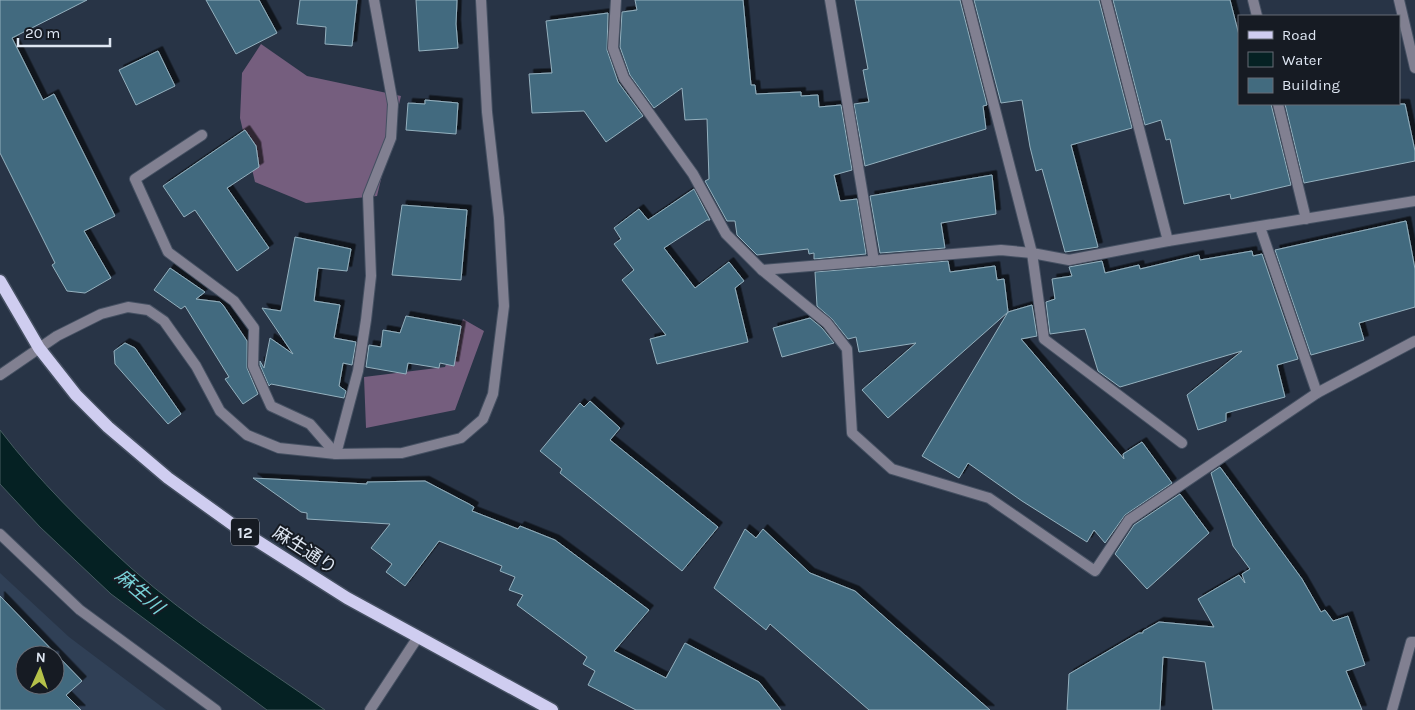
<svg xmlns="http://www.w3.org/2000/svg" width="1415" height="710" font-family="Karla,'Noto Sans JP',sans-serif">
  <defs>
    <filter id="shadow"><feDropShadow dx="4.5" dy="-4.5" stdDeviation="0" flood-color="#0009"/></filter>
  </defs>
  <rect width="100%" height="100%" fill="#283446"/>
  <path fill="#304056" fill-rule="evenodd" d="M0,573L69,637L166,710H0ZM25,655H55V685H25Z"/>
  <g fill="#755e7e">
    <path d="M261,44L307,76L401,96L377,196L306,203L255,182L240,118L242,73Z"/>
    <path d="M463,319L484,331L455,410L366,428L364,377L445,367Z"/>
  </g>
  <path fill="#052123" stroke="#465c61" d="M0,430C38,480 85,526 131,568C191,621 260,664 325,710H267L111,594L40,527L0,484Z"/>
  <g fill="#426b7f" stroke="#94b0be" fill-rule="evenodd" filter="url(#shadow)">
    <path d="M0,0H87L12,38L43,100L54,94L115,216L84,231L111,278L85,293L67,291L52,265L55,263L0,153Z"/>
    <path d="M206,0H259L277,33L236,54Z"/>
    <path d="M300,0H357L352,46L325,44L326,27L297,24Z"/>
    <path d="M416,0H457L456,24L458,48L419,51Z"/>
    <path d="M635,0H743L751,85H755L756,94L801,92V96L818,95L819,107L841,105L852,170L834,175L840,201L857,199L866,254L814,259V253L809,254L808,249L757,255L737,235L735,221H727L705,181L709,179L707,119L685,120L682,88L654,108L630,75L620,47L622,12L637,10Z"/>
    <path d="M855,0H960L987,105L983,106L986,129L865,166L854,104L869,102L863,70L868,69Z"/>
    <path d="M974,0H1099L1132,128L1071,145L1098,247L1065,252L1042,169L1036,171L1030,147L1022,100L1001,103Z"/>
    <path d="M1113,0H1230L1239,35V104H1271L1291,185L1231,199L1230,194L1184,204L1170,139L1166,140L1161,120L1145,125Z"/>
    <path d="M608,13L607,50L618,82L643,116L606,142L584,111L532,113L529,74L552,73L546,21Z"/>
    <path d="M158,51L175,86L136,105L119,70Z"/>
    <path d="M425,100L458,103L456,134L406,130L408,103L425,104Z"/>
    <path d="M1285,104H1405L1415,151V161L1304,183Z"/>
    <path d="M245,130L256,146L259,167L227,188L269,248L237,271L195,210L184,217L163,186Z"/>
    <path d="M992,175L996,214L941,223L945,248L880,253L870,196Z"/>
    <path d="M694,189L710,220H707L664,248L695,288L729,262L744,281L735,288L748,342L657,364L650,339L666,335L622,280L634,270L614,244L621,239L614,228L639,209L648,220Z"/>
    <path d="M402,205L467,210L461,280L392,275Z"/>
    <path d="M1406,221L1415,269V307L1359,323L1364,340L1311,355L1275,250Z"/>
    <path d="M295,237L351,249L347,271L318,268L314,301L340,305L334,338L356,342L352,365L343,363L339,386L346,391L344,398L271,384L269,386L260,365V361L264,368L270,338L293,354L262,308L281,311Z"/>
    <path d="M1252,251L1253,256L1262,254L1298,359L1277,365L1285,397L1226,413V421L1198,430L1187,395L1242,351L1120,387L1098,371L1085,329L1050,334L1046,302L1055,299L1052,279L1072,276L1069,267L1102,261L1105,273L1139,265L1140,269L1199,255L1200,260Z"/>
    <path d="M948,261L950,272L995,266L997,280L1004,279L1008,312L1032,305L1037,336L1021,339L1124,459L1123,454L1142,442L1172,483L1125,515L1105,543L1094,530L1087,542L1022,501L968,463L959,478L922,456L1008,312L888,418L862,390L916,343L859,352L856,337L848,339L832,319L817,306L815,272Z"/>
    <path d="M170,268L205,292L196,299L220,302L223,305L247,341V368L258,394L243,404L225,379L229,377L185,306L181,309L154,290Z"/>
    <path d="M406,316L461,326L454,366L440,363L439,368L408,363L406,374L366,367L369,345L381,347L383,330L400,333Z"/>
    <path d="M810,318L822,328L834,343L782,357L773,328Z"/>
    <path d="M125,343L135,348L181,414L168,424L115,364L114,351Z"/>
    <path d="M590,401L620,428L610,440L718,527L682,571L560,473L562,469L540,451L580,403L584,407Z"/>
    <path d="M1220,467L1302,579L1321,612L1325,610L1333,621L1348,616L1365,665L1346,671L1362,710H1213L1205,662L1163,657L1160,710H1067L1069,674L1139,633H1143V631L1159,622L1214,627L1198,599L1239,575L1245,583L1242,574L1250,569L1233,546L1211,473Z"/>
    <path d="M253,478L367,484V482L425,481L469,504L474,507L472,511L518,529L520,526L555,540L649,610L614,651L666,678L685,643L759,682L781,710H636L588,685L595,671L583,664L587,657L517,605L523,595L509,590L515,577L500,571L502,566L439,541L405,586L386,572L392,564L371,548L390,524L307,519V513L301,512Z"/>
    <path d="M1180,494L1209,533L1147,589L1115,554L1134,525Z"/>
    <path d="M745,529L756,538L763,529L810,573L855,591L990,710H869L770,624L766,630L714,588Z"/>
    <path d="M0,596L82,681L66,695L81,710H0ZM25,655H55V685H25Z"/>
  </g>
  <g fill="none" stroke-linecap="round" stroke-linejoin="round">
    <g stroke="#455062" stroke-width="12">
      <g id="service">
        <path d="M202,135L135,179L168,252L234,301L254,328L253,366L271,406L310,424L336,454"/>
        <path d="M336,454L358,371L366,320L371,276L368,196L391,138L393,104L374,0"/>
        <path d="M1392,710L1411,642H1415"/>
      </g>
    </g>
    <g stroke="#455062" stroke-width="12">
      <g id="minor">
        <path d="M616,0L613,48L624,78L693,174L726,234L762,270L1001,250L1032,253L1069,260L1168,241L1415,201"/>
        <path d="M830,0L874,261"/>
        <path d="M967,0L1032,253L1044,339L1182,443"/>
        <path d="M1106,0L1168,241"/>
        <path d="M1253,0L1257,16"/>
        <path d="M1399,0L1415,68"/>
        <path d="M1278,104L1306,219"/>
        <path d="M1260,227L1317,393"/>
        <path d="M762,270L827,323L847,349L852,433L892,469L989,498L1095,571L1129,520L1317,393L1415,341"/>
        <path d="M0,534L80,610L216,710"/>
        <path d="M370,710L418,637"/>
      </g>
    </g>
    <g stroke="#455062" stroke-width="12">
      <path id="tertiary" d="M0,375L57,336L101,314L128,307L148,310L164,321L196,366L220,411L247,435L279,448L336,454L402,453L461,438L483,419L493,394L504,306L499,218L487,112L481,0"/>
    </g>
    <g stroke="#455062" stroke-width="15">
      <path id="primary" d="M0,281L39,348L76,395L108,427L168,478L243,532L347,598L552,710"/>
    </g>
    <use href="#service" stroke="#818091" stroke-width="10"/>
    <use href="#minor" stroke="#818091" stroke-width="10"/>
    <use href="#tertiary" stroke="#818091" stroke-width="10"/>
    <use href="#primary" stroke="#cfcdf0" stroke-width="12"/>
  </g>
  <g text-anchor="middle" stroke-width="4" stroke-linejoin="round" paint-order="stroke">
    <rect fill="#161b23" stroke="#a2a9b4" stroke-width="1" x="231" y="518.5" width="28" height="27" rx="4"/>
    <g font-size="16" font-weight="bold" fill="#dee6f2">
      <text x="245" y="538">12</text>
    </g>
    <g font-size="18" fill="#dee6f2" stroke="#161b23">
      <text transform="translate(305 550) rotate(33)" y="6">麻生通り</text>
    </g>
    <g font-size="19" font-style="italic" fill="#79d2d8" stroke="#161b23">
      <text transform="translate(140 591) rotate(41)" y="7">麻生川</text>
    </g>
  </g>
  <rect x="1238" y="15" width="162" height="90" fill="#161b23" stroke="#666c76"/>
  <rect x="1248" y="31" width="25" height="8" fill="#cfcdf0" stroke="#666c76"/>
  <text x="1282" y="40" font-size="15" fill="#dee6f2">Road</text>
  <rect x="1248" y="52" width="25" height="15" fill="#052123" stroke="#666c76"/>
  <text x="1282" y="65" font-size="15" fill="#dee6f2">Water</text>
  <rect x="1248" y="78" width="25" height="15" fill="#426b7f" stroke="#666c76"/>
  <text x="1282" y="90" font-size="15" fill="#dee6f2">Building</text>
  <g transform="translate(40 670) rotate(3)"><circle r="24" fill="#161b23" stroke="#666c76"/>
  <path d="M0-4L9 19L0 12L-9 19Z" fill="#b5c24a"/>
  <text y="-8" font-size="14" font-weight="bold" text-anchor="middle" fill="#dee6f2">N</text>
  </g>
  <path d="M18 38v8h92v-8" fill="none" stroke="#dee6f2" stroke-width="2.5"/>
  <text x="25" y="38" font-size="15" fill="#dee6f2" stroke="#161b23" stroke-width="4" paint-order="stroke">20 m</text>
</svg>
